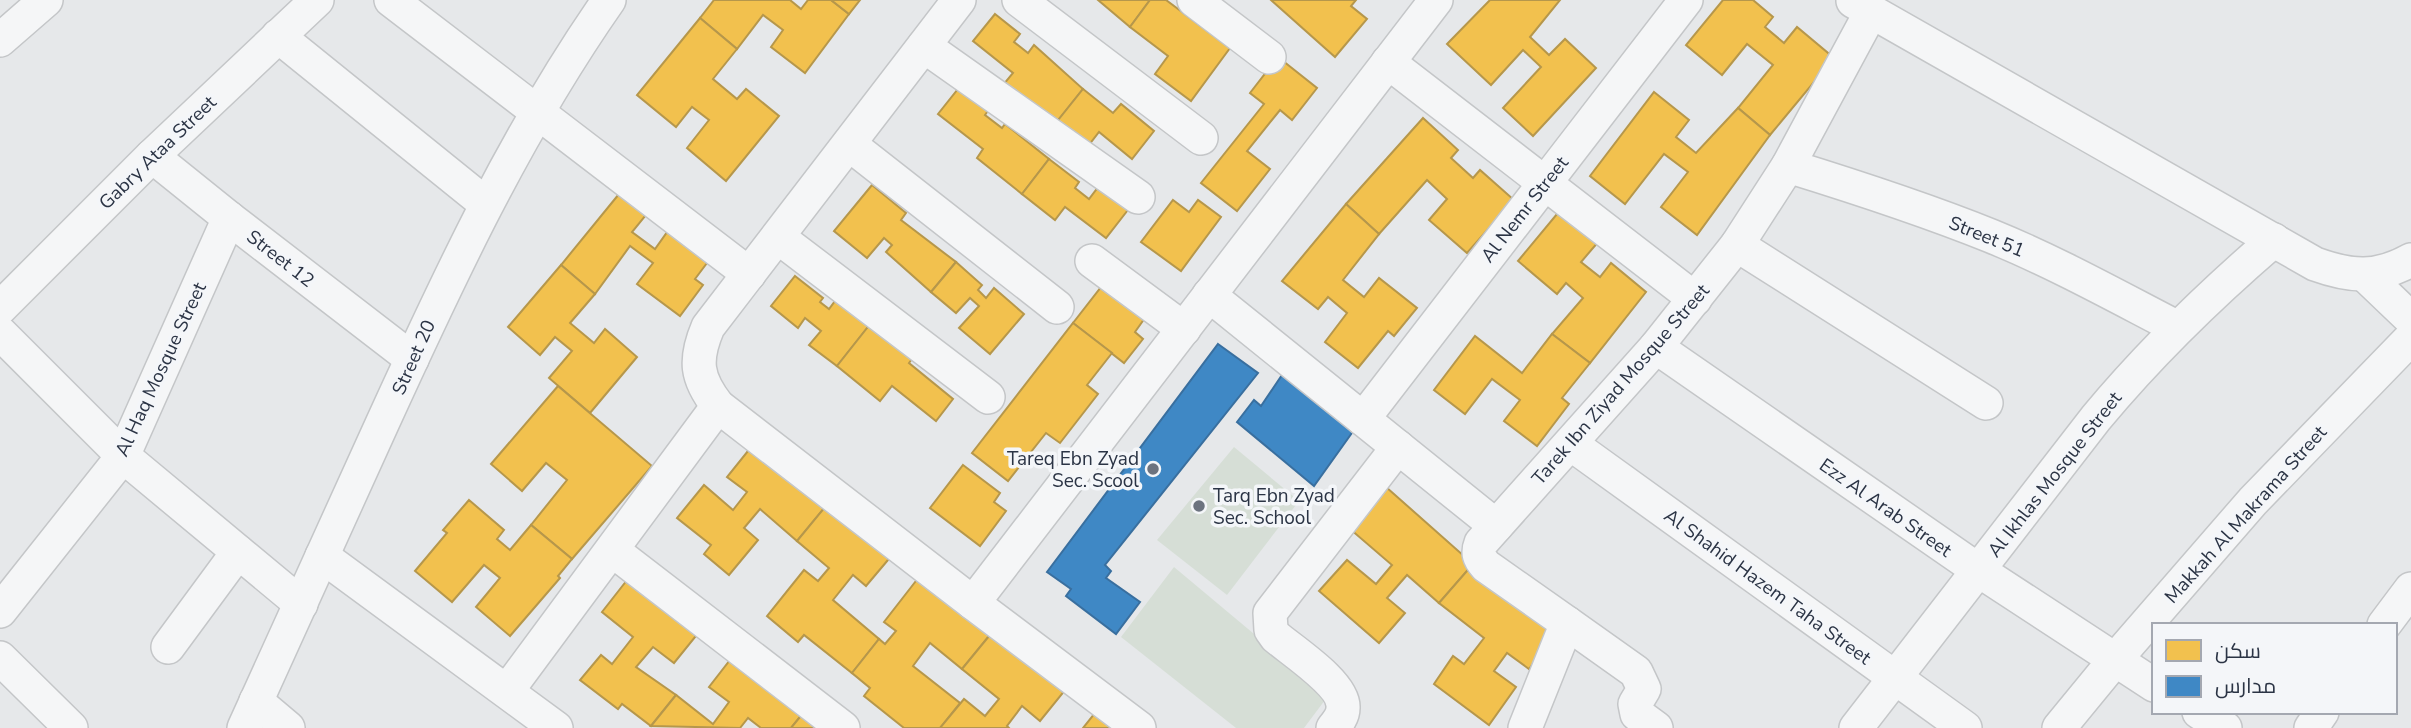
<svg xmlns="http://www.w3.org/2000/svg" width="2411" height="728" font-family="'Nunito Sans',Cairo,sans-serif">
  <rect width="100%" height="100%" fill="#e6e8ea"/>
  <g fill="#d6ded6">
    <path d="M1234,447L1299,501L1227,595L1157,540Z"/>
    <path d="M1174,567L1328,696L1304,728H1236L1121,637Z"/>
  </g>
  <g fill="#f2c14e" stroke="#b6974b" stroke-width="2">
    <path d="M714,0H790L801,9L808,0H831L849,14L805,73L771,47L783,30L763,15L737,49L700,18Z"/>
    <path d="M831,0H860L849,14Z"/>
    <path d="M1098,0H1150L1130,27Z"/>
    <path d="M1150,0H1166L1230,48L1191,101L1155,74L1168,56L1130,27Z"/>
    <path d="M1271,0H1356L1351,6L1367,19L1335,57Z"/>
    <path d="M1490,0H1560L1530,37L1549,55L1565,39L1596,68L1533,136L1503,108L1541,67L1523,50L1491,85L1447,44Z"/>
    <path d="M1723,0H1753L1773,17L1765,27L1784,43L1797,27L1834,58L1770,135L1738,108L1773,65L1747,44L1722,75L1686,45Z"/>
    <path d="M995,14L1020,34L1014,42L1028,53L1034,45L1083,89L1055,124L1003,85L1013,73L973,41Z"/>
    <path d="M700,18L737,49L713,79L737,99L746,89L779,116L726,181L687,148L709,120L692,107L676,127L637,95Z"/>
    <path d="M1278,57L1317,88L1292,120L1280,110L1247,151L1270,169L1237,211L1201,183L1264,104L1250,93Z"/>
    <path d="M966,79L995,101L985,115L1002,128L1005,124L1049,159L1022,194L977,158L983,149L938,114Z"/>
    <path d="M1083,89L1113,113L1121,104L1154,131L1132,159L1099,132L1085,150L1055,124Z"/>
    <path d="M1654,92L1689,120L1676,137L1696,153L1738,108L1770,135L1697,235L1661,207L1688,172L1664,154L1625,204L1590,176Z"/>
    <path d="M1423,118L1458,150L1451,158L1473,178L1480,170L1514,200L1467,253L1429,220L1447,199L1427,180L1379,234L1346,204Z"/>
    <path d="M1049,159L1079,182L1075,188L1089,199L1102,182L1131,206L1106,238L1065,207L1055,220L1022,194Z"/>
    <path d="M872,185L906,213L901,220L956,262L931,292L886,252L892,245L884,238L867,258L834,231Z"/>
    <path d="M619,194L646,215L632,232L655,249L670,228L710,259L695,279L703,285L680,316L637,284L653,263L630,246L595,294L561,265Z"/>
    <path d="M1173,200L1189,212L1198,200L1221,217L1181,271L1141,242Z"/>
    <path d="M1567,202L1605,234L1581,262L1600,277L1611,263L1646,292L1590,363L1552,334L1583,298L1566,283L1557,294L1518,261Z"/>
    <path d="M1346,204L1379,234L1343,280L1364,297L1379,278L1417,308L1394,336L1388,331L1358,368L1325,342L1347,313L1328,297L1318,309L1282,281Z"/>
    <path d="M956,262L982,285L978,290L986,298L994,288L1024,314L990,354L959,328L979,306L970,298L956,313L931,292Z"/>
    <path d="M561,265L595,294L570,323L594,343L605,329L637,357L590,413L549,378L572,351L555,337L540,355L508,327Z"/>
    <path d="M795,276L823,298L820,302L829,309L838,297L871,323L837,366L809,345L821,331L805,318L798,328L771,306Z"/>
    <path d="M1105,282L1147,315L1135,332L1143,339L1124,363L1073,323Z"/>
    <path d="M871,323L915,355L909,363L953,399L936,421L892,386L880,401L837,366Z"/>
    <path d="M1073,323L1112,353L1087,385L1098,394L1060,443L1046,433L1008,481L972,453Z"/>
    <path d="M1552,334L1590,363L1562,398L1569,404L1537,446L1504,421L1520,400L1492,379L1465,414L1434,390L1475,336L1522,373Z"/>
    <path d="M558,386L652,466L572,559L531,525L567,480L546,463L522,491L491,464Z"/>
    <path d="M756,441L830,501L797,541L760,509L744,528L758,540L729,575L704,554L711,545L677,518L704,485L733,510L747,492L727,477Z"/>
    <path d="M963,465L1000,493L994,502L1006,511L980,546L930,508Z"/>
    <path d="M1386,487L1473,564L1439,603L1407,575L1387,598L1405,613L1379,643L1319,591L1347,560L1376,584L1392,565L1350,529Z"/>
    <path d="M469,500L504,530L497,539L510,550L531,525L572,559L558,576L560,578L510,636L476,607L500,578L484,565L452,602L415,571L447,533L443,530Z"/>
    <path d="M830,501L893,554L866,586L853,575L833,600L879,639L852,673L804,635L798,642L767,616L804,570L818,581L829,568L797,541Z"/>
    <path d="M1473,564L1559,628L1529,669L1507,653L1494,671L1516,687L1489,725L1434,684L1453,656L1464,664L1484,638L1439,603Z"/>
    <path d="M631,575L704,626L674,663L653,647L636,667L676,695L651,726L622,704L618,709L580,680L601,655L612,664L633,637L602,612Z"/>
    <path d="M919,577L994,630L962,669L930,643L913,666L960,703L940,728H904L864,696L870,688L852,673L879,639L885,644L896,631L884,622Z"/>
    <path d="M994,630L1066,689L1040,721L1022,706L1007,726L1009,728H940L964,699L985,716L999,699L962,669Z"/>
    <path d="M737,651L804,712L791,728H761L748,718L740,728L651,726L676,695L713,724L729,702L709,687Z"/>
    <path d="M1099,708L1123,728H1083Z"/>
    <path d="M804,712L823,728H791Z"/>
  </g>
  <g fill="#3f88c5" stroke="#396f9f" stroke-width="2">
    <path d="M1218,344L1258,373L1105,565L1111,571L1106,578L1140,602L1116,634L1066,596L1071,589L1047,572Z"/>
    <path d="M1282,375L1354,430L1314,486L1237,422L1254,400L1261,406Z"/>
  </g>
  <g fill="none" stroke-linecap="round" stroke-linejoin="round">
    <g stroke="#c4c6c8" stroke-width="36">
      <g id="street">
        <path d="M391,0L749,274"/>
        <path d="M959,0L708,327C694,360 696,378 718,406L973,603L1139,728"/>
        <path d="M1019,0L1201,138"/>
        <path d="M1194,0L1269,57"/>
        <path d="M1853,1L2315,264C2351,277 2377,279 2411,260"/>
        <path d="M278,36L486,204"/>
        <path d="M0,40L46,0"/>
        <path d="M924,46L1138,197"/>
        <path d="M1388,62L1695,299"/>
        <path d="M849,144L1057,307"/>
        <path d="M152,156L229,218L412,359"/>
        <path d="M1788,166C1856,187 1924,209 1991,236C2055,262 2116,296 2178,328"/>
        <path d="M778,237L988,397"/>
        <path d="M1737,245L1986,403"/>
        <path d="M1092,261L1184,329"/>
        <path d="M2365,275L2411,319"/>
        <path d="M1209,295L1496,526"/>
        <path d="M0,308L152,156L317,0"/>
        <path d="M0,333L123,456L301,604"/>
        <path d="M1656,347L1978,570L2154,685"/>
        <path d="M1363,419L1686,0"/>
        <path d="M1571,444L1965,728"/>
        <path d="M612,550L843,728"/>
        <path d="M322,556L556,728"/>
        <path d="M973,603L1436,0"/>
        <path d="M0,611L123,456L229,218"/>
        <path d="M1567,623L1636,672L1644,689L1635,704L1637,714L1656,728"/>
        <path d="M2384,625L2411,589"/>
        <path d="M168,647L238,552"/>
        <path d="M0,658L71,728"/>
        <path d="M507,691L718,406"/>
        <path d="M256,701L288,728"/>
        <path d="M2199,712L2225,728"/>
        <path d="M244,728C290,627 336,526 382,424C449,277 516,133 609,0"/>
        <path d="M1333,728C1338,722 1343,716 1343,708C1345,685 1294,652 1276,637L1271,630L1270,613L1398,447"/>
        <path d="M1525,728L1567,623L1486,566C1479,558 1477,553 1481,543L1656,347L1737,245L1788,166L1871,12"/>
        <path d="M1856,728L2096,418C2150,353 2210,295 2274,240"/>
        <path d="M2059,728L2114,661L2253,501L2411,338"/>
        <path d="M2311,728L2322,712"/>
      </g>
    </g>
    <use href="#street" stroke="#f5f6f7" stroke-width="33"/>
  </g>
  <g fill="#6c737f" stroke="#f4f6f9" stroke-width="2.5">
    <circle cx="1153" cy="469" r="7"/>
    <circle cx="1199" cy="506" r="7"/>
  </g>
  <g text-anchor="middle" stroke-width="7" stroke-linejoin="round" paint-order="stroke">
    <g font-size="19" fill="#2b3445" stroke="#f4f6f9">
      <text transform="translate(157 152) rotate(-44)" y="7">Gabry Ataa Street</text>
      <text transform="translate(1524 209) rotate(-52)" y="7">Al Nemr Street</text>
      <text transform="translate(1987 236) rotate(22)" y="7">Street 51</text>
      <text transform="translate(281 258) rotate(38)" y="7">Street 12</text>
      <text transform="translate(413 357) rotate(-66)" y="7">Street 20</text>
      <text transform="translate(160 369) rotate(-65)" y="7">Al Haq Mosque Street</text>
      <text transform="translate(1620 384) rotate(-49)" y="7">Tarek Ibn Ziyad Mosque Street</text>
      <text transform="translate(2054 474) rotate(-52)" y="7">Al Ikhlas Mosque Street</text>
      <text transform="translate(1886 507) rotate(35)" y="7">Ezz Al Arab Street</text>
      <text transform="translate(2245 514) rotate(-48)" y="7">Makkah Al Makrama Street</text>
      <text transform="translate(1768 586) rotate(36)" y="7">Al Shahid Hazem Taha Street</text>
    </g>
    <g font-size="19" fill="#2b3445" stroke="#f4f6f9" text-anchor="end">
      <text x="1139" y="465">Tareq Ebn Zyad<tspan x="1139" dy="22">Sec. Scool</tspan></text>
      <text x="1213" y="502" text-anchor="start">Tarq Ebn Zyad<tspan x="1213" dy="22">Sec. School</tspan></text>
    </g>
  </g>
  <rect x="2152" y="623" width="245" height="91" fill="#f4f6f9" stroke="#a4a8b1" stroke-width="2"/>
  <rect x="2166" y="640" width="35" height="21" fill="#f2c14e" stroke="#a4a8b1" stroke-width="2"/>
  <text x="2215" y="658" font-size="21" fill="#2b3445">سكن</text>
  <rect x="2166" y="676" width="35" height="21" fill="#3f88c5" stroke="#a4a8b1" stroke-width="2"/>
  <text x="2215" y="693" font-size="21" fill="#2b3445">مدارس</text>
</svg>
